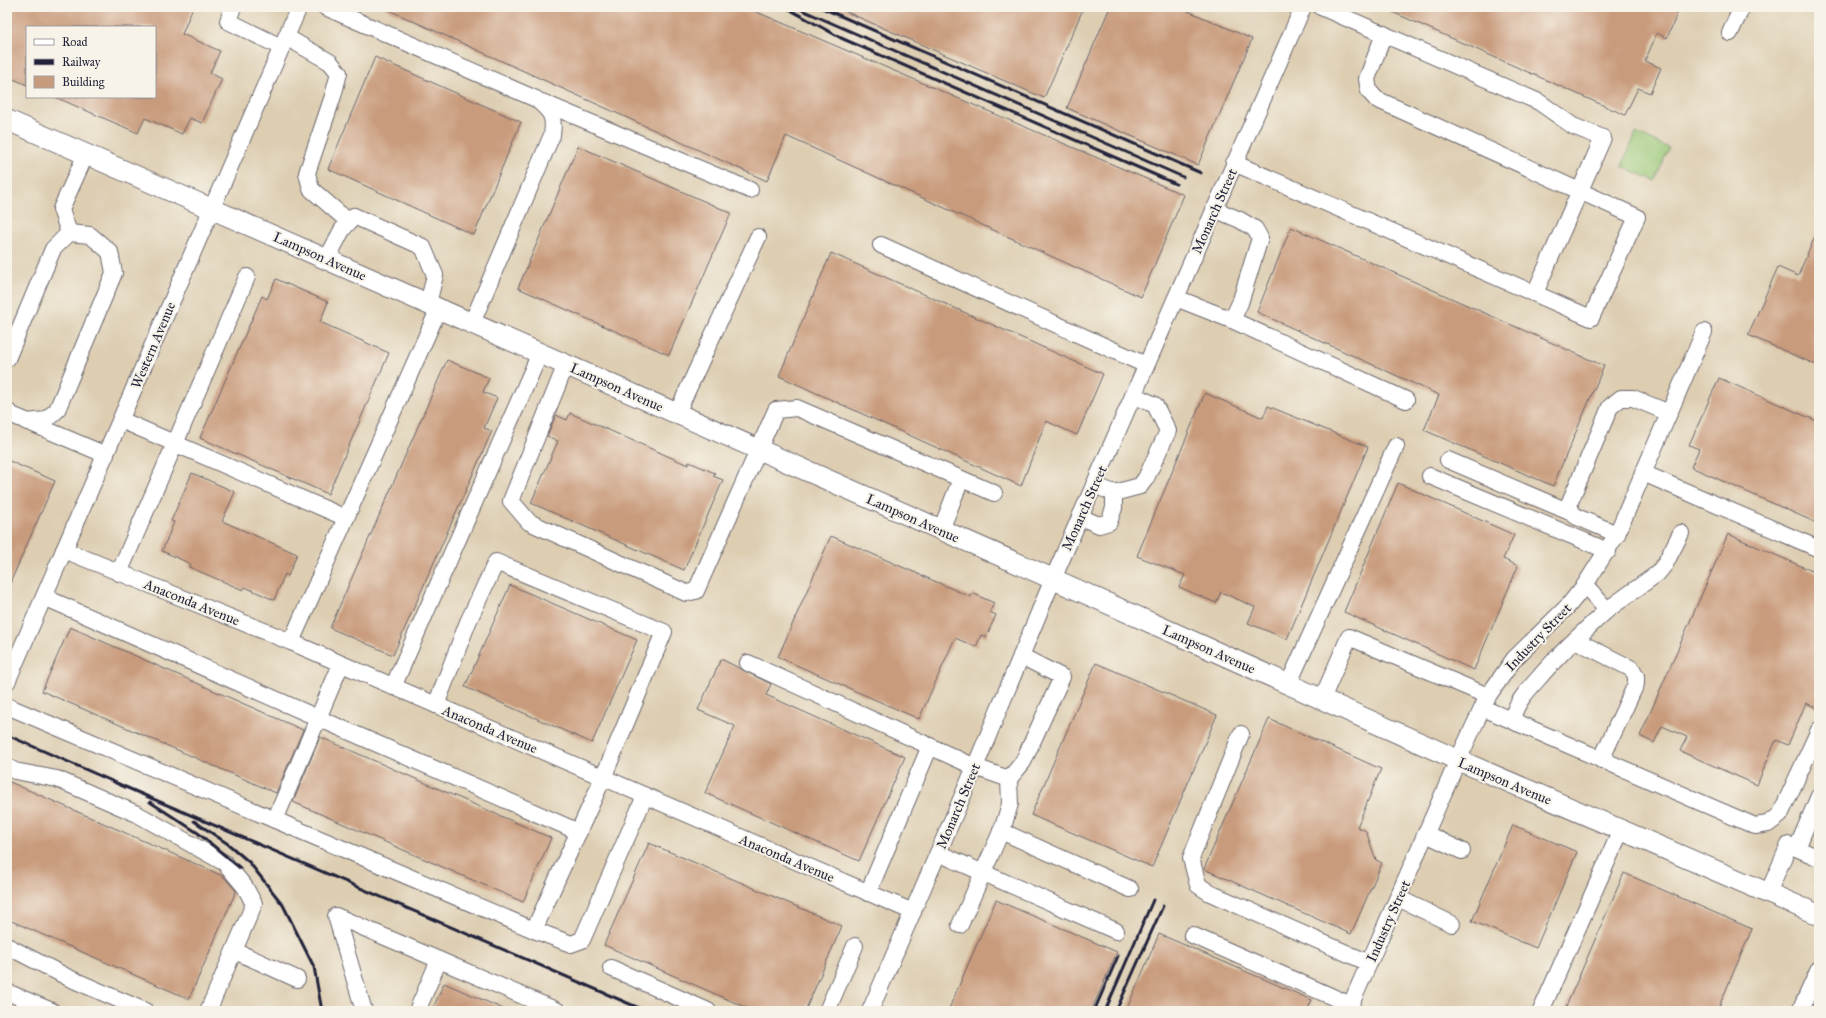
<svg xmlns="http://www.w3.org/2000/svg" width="1826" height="1018" font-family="'IM FELL Great Primer',serif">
  <rect width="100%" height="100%" fill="#f7f3e8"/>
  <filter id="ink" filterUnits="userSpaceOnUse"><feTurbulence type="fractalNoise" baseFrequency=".025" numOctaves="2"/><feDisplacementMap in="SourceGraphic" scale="8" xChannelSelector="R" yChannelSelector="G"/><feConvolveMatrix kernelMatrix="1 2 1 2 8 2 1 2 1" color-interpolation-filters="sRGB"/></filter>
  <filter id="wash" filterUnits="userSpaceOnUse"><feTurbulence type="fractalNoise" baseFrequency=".012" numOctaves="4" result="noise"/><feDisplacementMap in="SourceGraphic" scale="16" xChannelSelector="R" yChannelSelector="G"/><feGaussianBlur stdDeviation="0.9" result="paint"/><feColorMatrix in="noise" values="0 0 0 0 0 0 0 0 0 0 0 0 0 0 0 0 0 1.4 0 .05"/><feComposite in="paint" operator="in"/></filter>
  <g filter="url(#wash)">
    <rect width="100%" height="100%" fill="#efe0c2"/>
    <path fill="#ddceb2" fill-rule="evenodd" d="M7,7H1819V1011H7ZM27,27H155V97H27Z"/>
    <path fill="#98c675" stroke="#5d7458" d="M1636,133L1669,148L1655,181L1622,166Z"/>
    <g id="blocks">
      <g fill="#c99b7d">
        <path d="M7,7H193L182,34L220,51L210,73L222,79L202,123L190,118L182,134L145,118L138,133L55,97H155V27H27V85L7,76Z"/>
        <path d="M382,7H745L1184,195L1141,297L786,136L767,181Z"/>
        <path d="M835,7H1084L1044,98Z"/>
        <path d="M1110,7H1179L1252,39L1198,165L1067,108Z"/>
        <path d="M1381,7H1680L1667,38L1657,33L1645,61L1661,68L1650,93L1638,88L1625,115Z"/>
        <path d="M375,57L521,122L474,235L328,169Z"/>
        <path d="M578,146L731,213L669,355L518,288Z"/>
        <path d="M1291,227L1604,366L1553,486L1424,430L1439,395L1257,312Z"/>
        <path d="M1819,227V366L1748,335L1778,267L1798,276Z"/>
        <path d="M831,253L1103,374L1077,435L1046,421L1021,486L779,376Z"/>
        <path d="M276,279L328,302L320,322L389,353L328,494L200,438L262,296L267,299Z"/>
        <path d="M447,360L489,378L483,392L497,398L484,428L492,431L393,655L330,628Z"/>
        <path d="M1719,378L1819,422V524L1691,467L1699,449L1689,445Z"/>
        <path d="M1205,393L1263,418L1268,406L1368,447L1287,639L1248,623L1255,607L1221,592L1216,603L1179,587L1185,575L1137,556Z"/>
        <path d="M570,413L688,465L689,462L715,473L713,476L723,480L684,570L531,503L558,441L547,436L556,415L567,420Z"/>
        <path d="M7,460L55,481L7,590Z"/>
        <path d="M192,473L235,492L222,521L297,554L288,576L285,574L274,600L245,587L243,590L189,567L191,564L162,551L174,522L171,521Z"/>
        <path d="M1398,483L1514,535L1503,559L1518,566L1474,670L1344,612Z"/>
        <path d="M1728,534L1819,574V709L1806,703L1788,745L1776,740L1757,785L1680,751L1687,737L1662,726L1654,743L1640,736Z"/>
        <path d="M831,536L971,597L972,593L994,603L990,612L996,615L986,637L981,635L976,647L955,638L919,719L778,657Z"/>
        <path d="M510,585L637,640L592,743L465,687Z"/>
        <path d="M70,627L303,730L276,793L42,691Z"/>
        <path d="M721,659L771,684L766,695L905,757L859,861L705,793L735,726L698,710Z"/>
        <path d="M1096,663L1217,715L1152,867L1031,815Z"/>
        <path d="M1269,719L1381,769L1357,827L1366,831L1376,860L1382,863L1351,934L1204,869Z"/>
        <path d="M320,737L551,838L523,902L293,802Z"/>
        <path d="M10,782L223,876L236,891L189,999L7,919V789Z"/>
        <path d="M1513,825L1577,852L1536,948L1472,921Z"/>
        <path d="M649,843L842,926L805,1011H754L604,945Z"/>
        <path d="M1624,873L1752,929L1717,1011H1564Z"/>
        <path d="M996,900L1117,952L1091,1011H948Z"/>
        <path d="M1159,934L1312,1000L1307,1011H1126Z"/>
        <path d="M444,983L508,1011H432Z"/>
      </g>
    </g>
  </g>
  <g filter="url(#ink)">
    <use href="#blocks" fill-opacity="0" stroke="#6a646a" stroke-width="1"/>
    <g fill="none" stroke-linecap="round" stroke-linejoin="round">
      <g stroke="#6a646a" stroke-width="18">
        <g id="minor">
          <path d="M233,7L228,21L281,47"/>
          <path d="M325,7L536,99C551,112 555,115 552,135L472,323"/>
          <path d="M1321,7L1539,102L1573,126L1603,138L1535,293"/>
          <path d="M1730,33L1742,7"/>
          <path d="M286,37L330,62L339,73L333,96L307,173L311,189L349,222"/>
          <path d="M542,102L750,190"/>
          <path d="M1234,163L1591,318L1637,217L1376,99L1369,91L1367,79L1384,34"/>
          <path d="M881,245L1146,365"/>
          <path d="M327,259L342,230L354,216L423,247L435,275L428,304"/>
          <path d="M1176,298L1232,320L1240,303L1260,238L1255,229L1240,220L1214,209"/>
          <path d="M1232,320L1406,400"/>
          <path d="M7,359L53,249L69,233L61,209L86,154"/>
          <path d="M566,364L511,501L529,522L686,593L696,591L776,410L797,408L994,493"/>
          <path d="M7,411L12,415L106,455"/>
          <path d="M677,413L758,237"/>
          <path d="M121,420L346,518"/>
          <path d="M27,422L46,420L57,410L114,273L110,252L90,235L69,233"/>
          <path d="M1448,460L1572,513"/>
          <path d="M1643,473L1819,549"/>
          <path d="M1430,476L1608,551"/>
          <path d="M1094,485L1114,493L1140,486L1146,478L1168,431L1155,405L1133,395"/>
          <path d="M1080,517L1099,525L1109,522L1114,508V493"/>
          <path d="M941,530L961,479"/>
          <path d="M1617,534L1577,517L1572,513L1569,504L1610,407L1621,398H1633L1669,413"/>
          <path d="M64,550L291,642L913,912"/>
          <path d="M119,573L247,277"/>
          <path d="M44,597L318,718L579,832"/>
          <path d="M1607,610L1658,573L1665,564L1681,533"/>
          <path d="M1575,640L1632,669L1636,676V684L1601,760"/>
          <path d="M291,642L439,308"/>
          <path d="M748,663L975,767L1009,779L1023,762L1062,677L1021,656"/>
          <path d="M7,682L299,7"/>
          <path d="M1288,685L1396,446"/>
          <path d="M393,687L540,353"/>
          <path d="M1322,699L1349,637L1488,696"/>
          <path d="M7,706L534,930L603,778L664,632L496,562L468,622L436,705"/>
          <path d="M1483,708L1755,826L1768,824L1780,815L1819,730"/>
          <path d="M1517,723L1513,716C1517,702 1527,691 1537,680C1559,654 1582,633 1607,610L1585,585"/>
          <path d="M1241,734L1191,858L1198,885L1210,893L1369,963"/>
          <path d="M7,767L15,771L57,779L137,814L225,863L245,887L254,904L208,1011"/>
          <path d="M275,820L341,664"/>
          <path d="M1001,831L1130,889"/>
          <path d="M1426,834L1462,851"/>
          <path d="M1797,848L1819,796"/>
          <path d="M938,853L1116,931"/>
          <path d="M868,893L930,746"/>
          <path d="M1768,893L1789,845L1819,858"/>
          <path d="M1398,898L1452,924"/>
          <path d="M960,925L1003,827L1010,804L1009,779"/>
          <path d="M534,930L571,944L582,940L645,796"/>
          <path d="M1192,935L1351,1005"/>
          <path d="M7,946L69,978L145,1011"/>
          <path d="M235,951L297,979"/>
          <path d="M611,968L708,1011"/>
          <path d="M7,992L52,1011"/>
          <path d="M364,1011L336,916L439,960"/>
          <path d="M417,1011L439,960L558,1011"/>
          <path d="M827,1011L855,946"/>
          <path d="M870,1011L975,767L1053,579L1303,7"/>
          <path d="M1348,1011L1458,760L1488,696L1514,659L1568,606L1585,585L1617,534L1704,332"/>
          <path d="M1541,1011L1621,830"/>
          <path d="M1800,1011L1819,969"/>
        </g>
      </g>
      <g stroke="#6a646a" stroke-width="22">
        <path id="major" d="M7,120L212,209L1053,579L1458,760L1819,915"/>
      </g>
      <use href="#minor" stroke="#fff" stroke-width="16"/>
      <use href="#major" stroke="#fff" stroke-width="20"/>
      <g stroke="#22223b" stroke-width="3">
        <path d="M785,7L841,38L1176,184"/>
        <path d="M795,7L1183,177"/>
        <path d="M820,7L1201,173"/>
        <path d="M7,735L121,785"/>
        <path d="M116,783L646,1011"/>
        <path d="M150,802L198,833L240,868"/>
        <path d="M194,821L228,844L249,862L283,905L314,967L322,1011"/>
        <path d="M1094,1011L1118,956"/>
        <path d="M1105,1011L1153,900"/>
        <path d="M1116,1011L1163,906"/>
      </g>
    </g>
  </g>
  <g text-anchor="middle" stroke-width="4" stroke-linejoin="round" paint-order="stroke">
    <g font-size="14" fill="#22223b" stroke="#f7f3e8">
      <text transform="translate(1214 211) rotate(-66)" y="5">Monarch Street</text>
      <text transform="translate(320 256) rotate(24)" y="5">Lampson Avenue</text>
      <text transform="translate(153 345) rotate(-67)" y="5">Western Avenue</text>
      <text transform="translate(617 387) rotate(24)" y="5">Lampson Avenue</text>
      <text transform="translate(1084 508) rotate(-66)" y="5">Monarch Street</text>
      <text transform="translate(913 518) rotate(24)" y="5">Lampson Avenue</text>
      <text transform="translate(192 602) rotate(22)" y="5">Anaconda Avenue</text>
      <text transform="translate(1538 637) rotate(-46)" y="5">Industry Street</text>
      <text transform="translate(1209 649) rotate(24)" y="5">Lampson Avenue</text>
      <text transform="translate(490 729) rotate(23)" y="5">Anaconda Avenue</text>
      <text transform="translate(1505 781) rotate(23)" y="5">Lampson Avenue</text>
      <text transform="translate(958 806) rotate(-67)" y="5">Monarch Street</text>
      <text transform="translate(787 858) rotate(23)" y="5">Anaconda Avenue</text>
      <text transform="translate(1388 921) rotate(-66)" y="5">Industry Street</text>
    </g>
  </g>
  <rect width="1826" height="1018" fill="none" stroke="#f7f3e8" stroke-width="24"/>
  <rect x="26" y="26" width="130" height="72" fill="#f7f3e8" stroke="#a29fa3"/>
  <rect x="34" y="39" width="20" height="6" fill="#ffffff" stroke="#a29fa3"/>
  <text x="62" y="46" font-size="12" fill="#22223b">Road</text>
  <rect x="34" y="59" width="20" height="6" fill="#22223b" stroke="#a29fa3"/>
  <text x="62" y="66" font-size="12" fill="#22223b">Railway</text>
  <rect x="34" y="76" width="20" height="12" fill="#c99b7d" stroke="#a29fa3"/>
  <text x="62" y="86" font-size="12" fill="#22223b">Building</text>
</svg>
